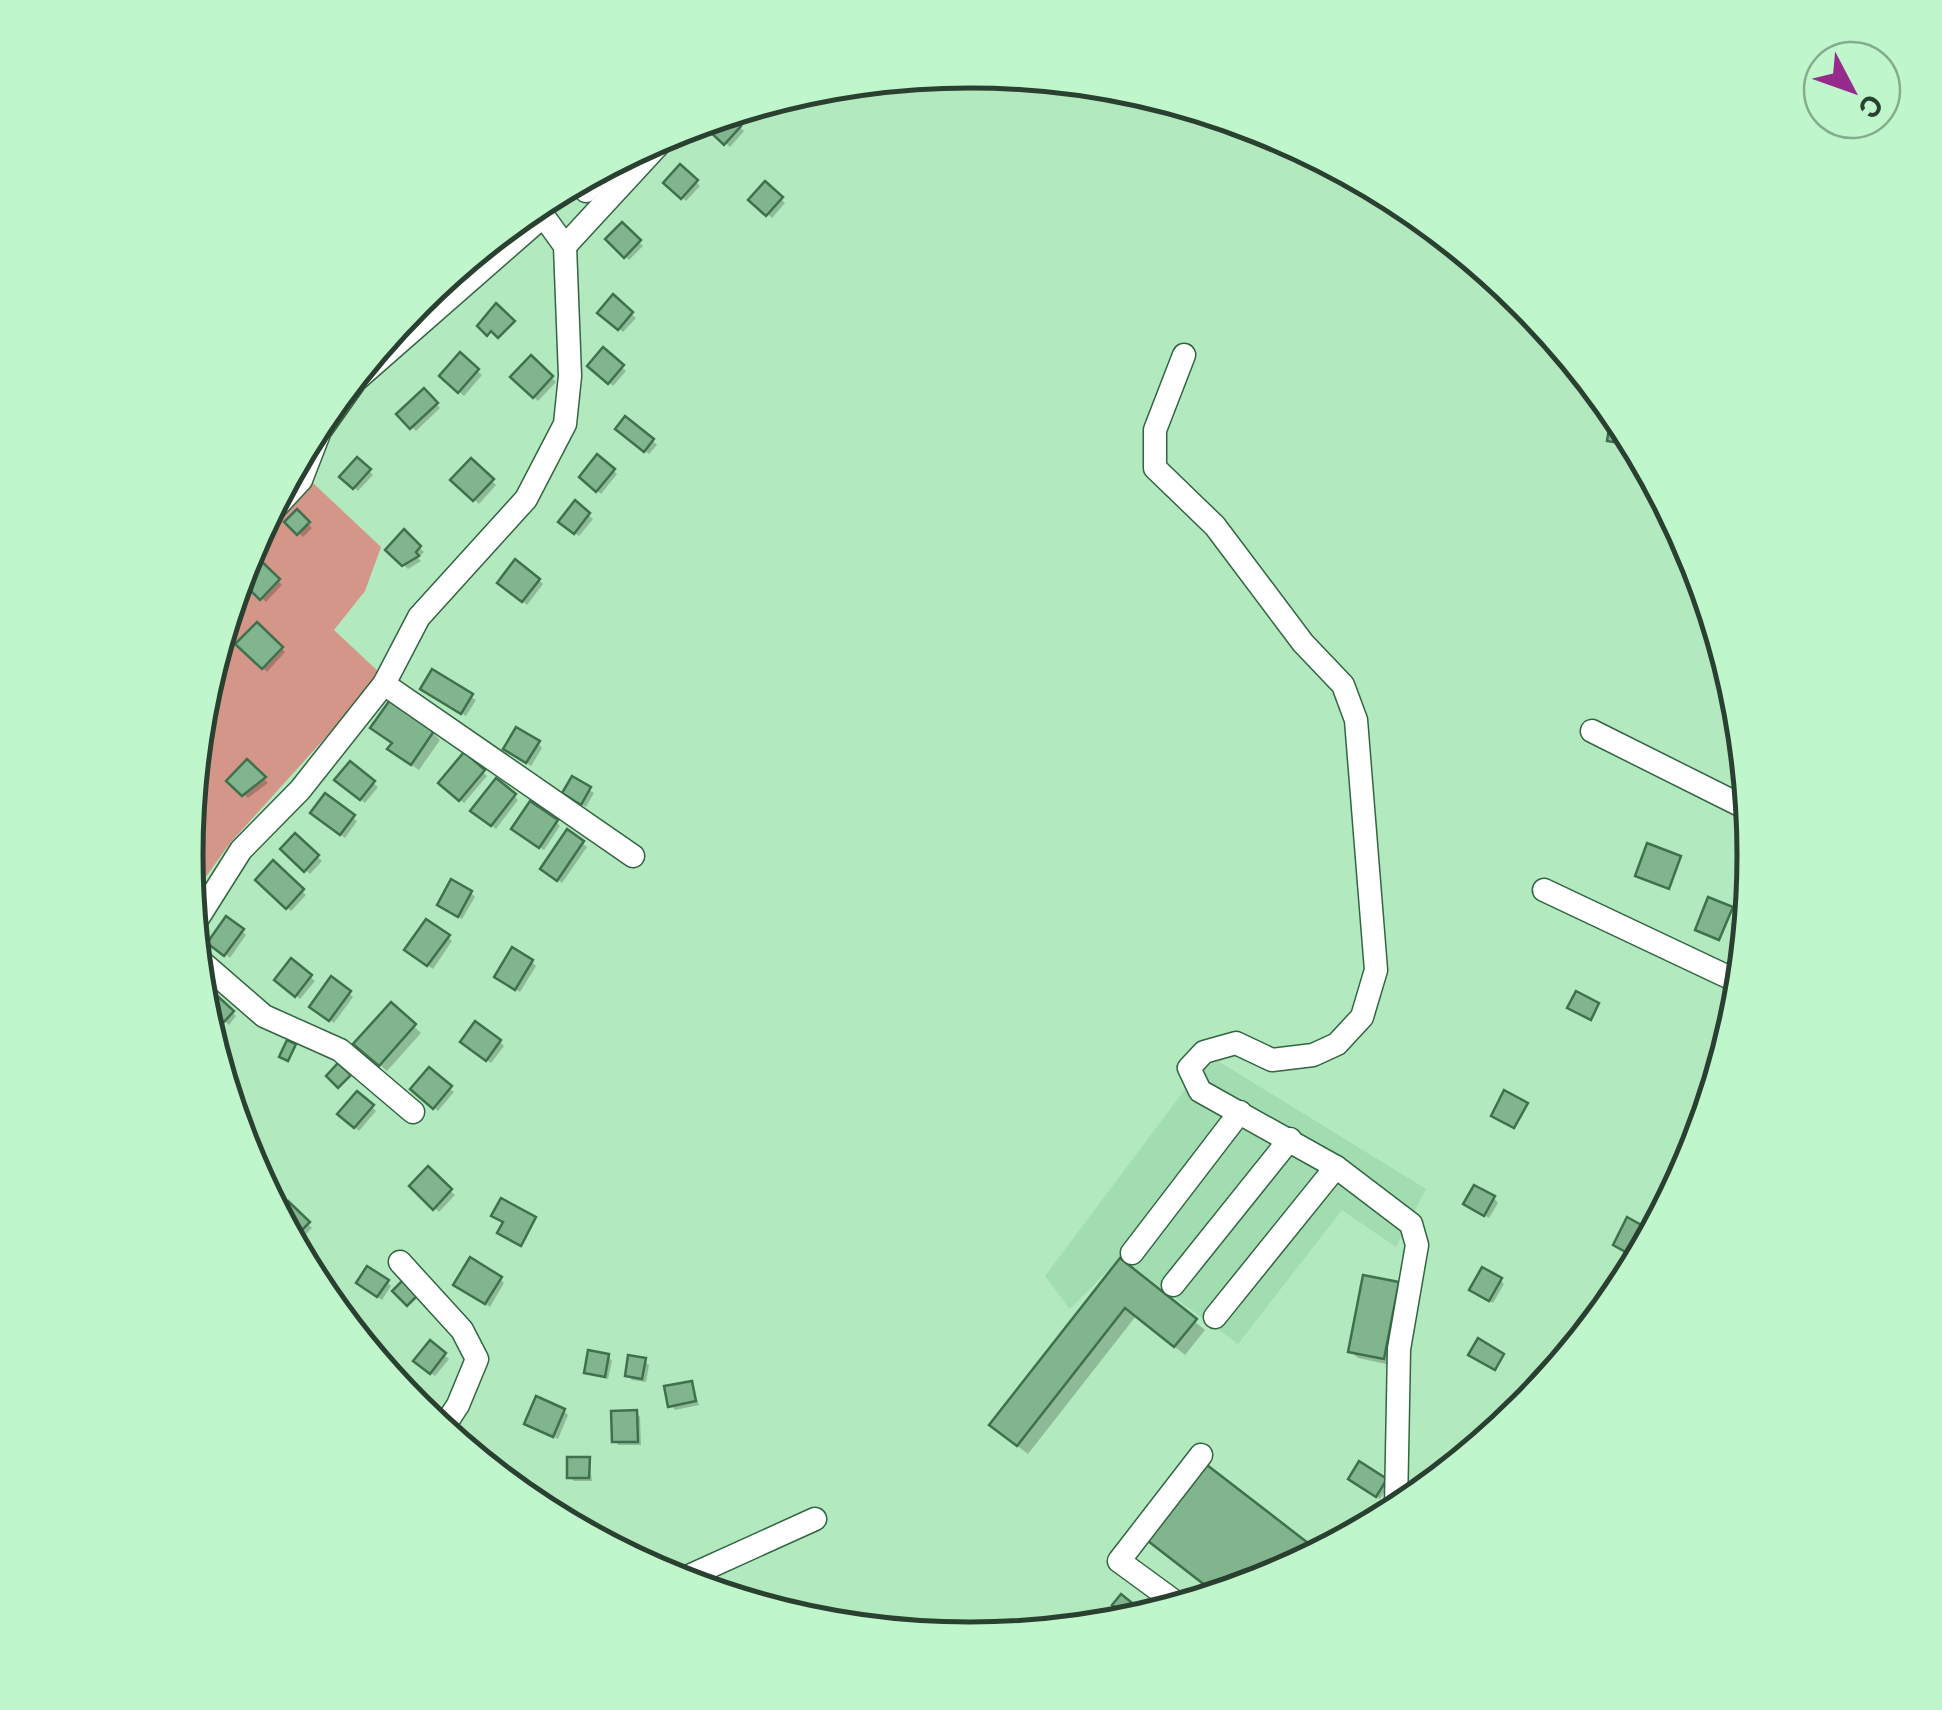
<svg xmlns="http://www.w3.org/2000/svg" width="1942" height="1710" font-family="Inter,sans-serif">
  <rect width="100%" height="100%" fill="#b2e9bf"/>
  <path fill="#a1ddb0" d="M1210,1056L1426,1189L1396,1247L1342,1210L1238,1344L1120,1258L1070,1309L1045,1276Z"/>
  <path fill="#d49689" d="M313,483L381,547L365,591L334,630L382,675L230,843L190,899L186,854L201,701L246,554Z"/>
  <g fill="#0003">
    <path d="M724,114L744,131L730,147L710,128Z"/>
    <path d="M680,167L700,186L686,201L666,183Z"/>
    <path d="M765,185L785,203L772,218L752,200Z"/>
    <path d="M622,225L643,246L629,260L608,239Z"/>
    <path d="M613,298L636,318L623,332L600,313Z"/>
    <path d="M603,351L626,371L613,386L591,366Z"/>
    <path d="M460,356L482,375L464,396L442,376Z"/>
    <path d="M531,358L556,382L538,401L513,377Z"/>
    <path d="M424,391L440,408L416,431L400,415Z"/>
    <path d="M622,433L653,441L657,445L649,454Z"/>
    <path d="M598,458L617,474L601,494L582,477Z"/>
    <path d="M358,460L373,475L358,491L343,477Z"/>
    <path d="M471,461L496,485L479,504L454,480Z"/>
    <path d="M575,504L593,519L579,536L565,526Z"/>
    <path d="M297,513L312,528L303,537L288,522Z"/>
    <path d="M404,533L424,552L418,558L421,561L408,569L388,550Z"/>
    <path d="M259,563L282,585L266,602L243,580Z"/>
    <path d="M539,580L543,584L527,605L504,586Z"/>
    <path d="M257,625L285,652L267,672L239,644Z"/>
    <path d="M215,657L226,667L209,684L207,682Z"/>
    <path d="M433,673L476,700L466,716L427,693Z"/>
    <path d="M433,733L440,740L419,770L398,756Z"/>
    <path d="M538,743L542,748L531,766L510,753Z"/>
    <path d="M464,756L487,776L464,803L441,783Z"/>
    <path d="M247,763L268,783L248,798L230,781Z"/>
    <path d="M350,764L378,787L365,803L342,784Z"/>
    <path d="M573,780L594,793L586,807L569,797Z"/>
    <path d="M514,796L518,800L496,829L478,815Z"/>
    <path d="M326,797L357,821L345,838L318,817Z"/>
    <path d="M556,822L560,826L544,850L518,833Z"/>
    <path d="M568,832L587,847L562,883L547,873Z"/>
    <path d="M295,836L322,861L310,874L283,849Z"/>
    <path d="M274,864L306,895L291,911L259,880Z"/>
    <path d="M471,893L475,897L462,919L440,905Z"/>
    <path d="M242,931L246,935L230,958L214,946Z"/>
    <path d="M448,937L452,941L433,969L411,954Z"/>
    <path d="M291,962L315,981L300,999L277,979Z"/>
    <path d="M532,962L536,966L520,992L501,981Z"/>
    <path d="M201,983L236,1016L229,1025L200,998Z"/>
    <path d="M349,993L353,997L334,1023L316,1010Z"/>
    <path d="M391,1005L421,1033L387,1071L357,1044Z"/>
    <path d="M500,1042L504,1046L491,1063L467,1046Z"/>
    <path d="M429,1071L454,1092L438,1111L413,1089Z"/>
    <path d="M358,1094L376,1111L359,1131L340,1114Z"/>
    <path d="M428,1170L455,1195L439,1212L412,1186Z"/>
    <path d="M1494,1198L1498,1203L1489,1218L1471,1208Z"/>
    <path d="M288,1204L312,1228L299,1241L278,1215Z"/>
    <path d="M1120,1262L1205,1330L1185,1355L1136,1316L1028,1454L1002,1434Z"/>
    <path d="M500,1279L504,1283L490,1307L460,1288Z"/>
    <path d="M1500,1280L1504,1284L1493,1303L1476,1294Z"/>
    <path d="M387,1282L391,1286L382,1300L364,1287Z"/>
    <path d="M1398,1284L1405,1291L1391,1365L1358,1358L1350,1351Z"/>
    <path d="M430,1344L449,1359L435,1376L420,1365Z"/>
    <path d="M608,1356L612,1361L608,1379L587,1372Z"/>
    <path d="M644,1361L649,1365L646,1382L632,1380L627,1375Z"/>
    <path d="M691,1383L699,1405L675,1410L671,1405Z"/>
    <path d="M564,1411L568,1415L558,1439L527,1423Z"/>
    <path d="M636,1413L640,1417L641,1445H619L614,1441Z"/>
    <path d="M589,1460L592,1481H574L570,1477Z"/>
    <path d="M1385,1481L1389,1485L1380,1499L1355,1483Z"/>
  </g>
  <g fill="#81b58e" stroke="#3f714d" stroke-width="2.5">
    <path d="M727,113L741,126L724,145L706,128Z"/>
    <path d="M680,164L698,180L681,199L663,183Z"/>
    <path d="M765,181L783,197L766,216L748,200Z"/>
    <path d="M622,222L641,240L624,258L605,239Z"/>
    <path d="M613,294L633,312L618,330L597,313Z"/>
    <path d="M496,303L515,321L498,338L491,331L487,336L477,326Z"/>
    <path d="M603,347L624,365L608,384L587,366Z"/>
    <path d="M460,352L479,369L458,393L439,376Z"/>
    <path d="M531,355L553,376L533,398L510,377Z"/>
    <path d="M424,388L438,403L410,429L396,414Z"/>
    <path d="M1611,415L1622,417L1638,446L1607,441Z"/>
    <path d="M625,416L654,439L644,452L615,429Z"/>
    <path d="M597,454L615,469L596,492L579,477Z"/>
    <path d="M357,457L371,469L353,489L339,477Z"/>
    <path d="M471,458L494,479L473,501L450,480Z"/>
    <path d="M575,500L590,513L574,534L558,522Z"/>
    <path d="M297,509L310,522L297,535L284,522Z"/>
    <path d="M404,529L421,546L416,552L419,556L402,566L385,550Z"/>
    <path d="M259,559L280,579L260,600L240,580Z"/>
    <path d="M515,559L540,579L522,602L497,583Z"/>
    <path d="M257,622L283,647L262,669L235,644Z"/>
    <path d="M432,669L473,694L461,714L420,689Z"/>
    <path d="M390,700L434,731L411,765L387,749L392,743L370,728Z"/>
    <path d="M516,727L540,741L526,763L503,749Z"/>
    <path d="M464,752L485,770L459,801L438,783Z"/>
    <path d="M247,759L266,777L242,796L226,781Z"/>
    <path d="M350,761L375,781L360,800L334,780Z"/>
    <path d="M572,776L591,787L581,805L562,793Z"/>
    <path d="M496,778L516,794L491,826L470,811Z"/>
    <path d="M325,793L355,815L340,835L310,813Z"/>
    <path d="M530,801L558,820L539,848L511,829Z"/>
    <path d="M567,829L584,841L557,881L540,869Z"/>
    <path d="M295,833L319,855L304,872L280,849Z"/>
    <path d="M1647,843L1681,856L1669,889L1635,876Z"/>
    <path d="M273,860L304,889L286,909L255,880Z"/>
    <path d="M451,879L472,891L458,917L437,905Z"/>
    <path d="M1708,897L1733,907L1719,940L1695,930Z"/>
    <path d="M226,916L244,929L224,956L207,943Z"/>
    <path d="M426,919L450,935L427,966L404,950Z"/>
    <path d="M512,947L533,960L515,990L494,977Z"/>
    <path d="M291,958L312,975L295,997L274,980Z"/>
    <path d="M331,976L351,991L329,1021L309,1007Z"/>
    <path d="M200,980L234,1011L223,1023L200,1001Z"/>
    <path d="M1576,991L1599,1003L1591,1020L1567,1008Z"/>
    <path d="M391,1002L416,1024L379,1066L353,1044Z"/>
    <path d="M475,1021L501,1040L486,1061L460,1042Z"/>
    <path d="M287,1040L296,1044L288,1061L279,1057Z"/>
    <path d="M338,1063L351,1075L338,1088L326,1076Z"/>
    <path d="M429,1067L452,1086L433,1109L410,1089Z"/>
    <path d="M1504,1090L1528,1103L1514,1128L1491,1116Z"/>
    <path d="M357,1091L374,1105L354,1128L337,1114Z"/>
    <path d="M428,1166L452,1189L433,1210L409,1186Z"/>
    <path d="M1474,1185L1495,1196L1484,1216L1463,1204Z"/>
    <path d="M501,1198L536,1217L521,1246L497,1233L503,1222L491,1216Z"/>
    <path d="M288,1201L310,1222L293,1239L277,1213Z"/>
    <path d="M1627,1217L1645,1227L1631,1255L1613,1245Z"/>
    <path d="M470,1257L502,1277L485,1304L453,1285Z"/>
    <path d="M1120,1258L1197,1319L1174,1347L1125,1308L1017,1446L989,1425Z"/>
    <path d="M367,1266L389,1280L377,1297L356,1283Z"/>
    <path d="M1482,1267L1502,1278L1489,1301L1469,1290Z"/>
    <path d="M1363,1275L1399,1282L1384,1359L1348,1352Z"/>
    <path d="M404,1279L419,1294L407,1306L392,1291Z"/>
    <path d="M1478,1338L1504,1354L1495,1370L1468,1355Z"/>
    <path d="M430,1340L446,1353L430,1374L413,1361Z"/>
    <path d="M588,1350L609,1354L605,1377L584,1373Z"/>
    <path d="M628,1355L646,1358L642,1379L625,1376Z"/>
    <path d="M692,1381L696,1401L668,1407L664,1386Z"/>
    <path d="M536,1396L565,1409L553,1437L524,1424Z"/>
    <path d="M637,1410L638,1442H612L611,1411Z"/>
    <path d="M567,1457H590L589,1478H567Z"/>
    <path d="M1359,1461L1387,1479L1376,1497L1348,1479Z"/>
    <path d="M1207,1465L1321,1553L1271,1580L1219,1596L1148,1541Z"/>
    <path d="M1121,1594L1142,1611L1133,1622L1112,1605Z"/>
  </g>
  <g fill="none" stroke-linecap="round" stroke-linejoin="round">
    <g stroke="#326541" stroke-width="25">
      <g id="minor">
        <path d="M586,191L620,157"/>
        <path d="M565,246L673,129"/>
        <path d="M1184,355L1155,430V468L1215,526L1303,643L1343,685L1356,720L1376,970L1362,1017L1337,1044L1313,1055L1272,1060L1236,1043L1204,1052L1189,1068L1200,1091L1336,1167L1411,1224L1417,1245L1399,1349L1396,1506L1392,1516"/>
        <path d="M265,519L301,480L320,431L356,380L541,218"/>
        <path d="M384,684L633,856"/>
        <path d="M1592,731L1752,811"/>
        <path d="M1544,890L1743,984"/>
        <path d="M193,926L241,850L300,790L384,684L419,617L526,499L565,424L570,376L565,246L534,203"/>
        <path d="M196,957L264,1016L340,1050L413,1112"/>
        <path d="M1132,1253L1240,1112"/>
        <path d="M400,1262L462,1330L477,1359L458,1405L441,1431"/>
        <path d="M1173,1285L1290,1139"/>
        <path d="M1215,1317L1336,1167"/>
        <path d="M676,1582L815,1519"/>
        <path d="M1182,1607L1119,1561L1201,1455"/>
      </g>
    </g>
    <use href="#minor" stroke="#fff" stroke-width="22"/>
  </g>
  <path d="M0 0H1942V1710H0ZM203 855a767 767 0 1 1 1534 0a767 767 0 1 1-1534 0Z" fill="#bff6cc" fill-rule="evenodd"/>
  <path fill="none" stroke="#2a4030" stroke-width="5" d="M203 855a767 767 0 1 1 1534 0a767 767 0 1 1-1534 0Z"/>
  <g transform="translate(1852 90) rotate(131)"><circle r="48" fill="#bff6cc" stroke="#83ad8e" stroke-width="2.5"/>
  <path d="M0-8L18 38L0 25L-18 38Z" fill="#962b8d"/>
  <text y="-15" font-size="28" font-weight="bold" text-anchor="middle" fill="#2a4030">С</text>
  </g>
</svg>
